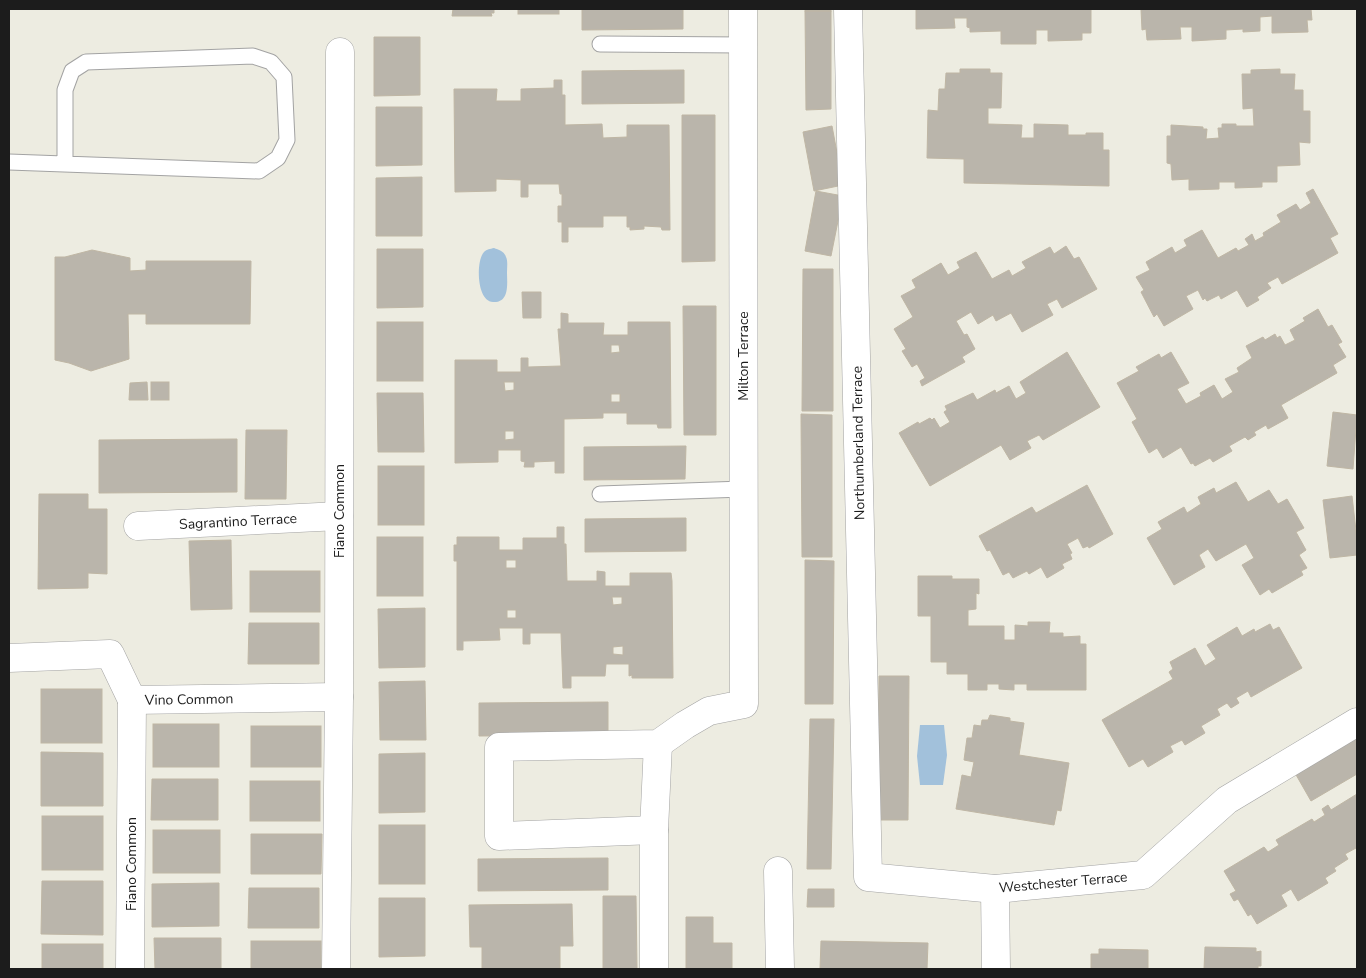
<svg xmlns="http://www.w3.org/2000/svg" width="1366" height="978" font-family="'Nunito Sans',sans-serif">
  <rect width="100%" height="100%" fill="#edece1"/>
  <g fill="#a2c1db">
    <path d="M494,248C499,250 504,251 506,257C508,261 507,267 507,272C507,283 510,303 493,302C476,301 476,260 484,252C487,249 490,249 494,248Z"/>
    <path d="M920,725H944L947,755L943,785H920L917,756Z"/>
  </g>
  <g fill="#bab5ab" stroke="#bfb6a4" fill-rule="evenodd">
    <path d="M453,9H494V13H491L492,16H452Z"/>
    <rect x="518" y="9" width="41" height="5"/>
    <path d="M582,9H683V29L582,30Z"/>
    <rect x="805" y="9" width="26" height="2"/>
    <path d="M916,9H1091V33H1082V40L1048,41V30H1036V44H1001V31L970,32V28L967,27V18H954L955,28L916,29Z"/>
    <path d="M1141,9H1311L1312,20H1307L1308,32L1272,33V16L1260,17V31L1243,32V29L1226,30V39L1192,41V27H1180L1181,39L1147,40L1146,29L1142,30Z"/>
    <path d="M805,11H831V109L806,110Z"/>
    <path d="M374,37H420V95L374,96Z"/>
    <path d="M960,69H990V73H1002L1001,108H988V124L1022,125L1021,138H1034V124L1068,125V135H1086V133H1103V150H1109V186L964,183V159L927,158L928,110L938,111L939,89H945L946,73H960Z"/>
    <path d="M1280,69V74H1295L1294,90H1303V111H1310V143L1299,142L1300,165L1277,166V182H1262V187L1235,188V182H1219V189L1189,190V179L1172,180L1171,164L1167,163V136H1171V125L1203,127V129H1207L1206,139L1219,138L1218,128H1222V124H1236V126H1254L1253,108L1243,109L1242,74H1251V70Z"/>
    <path d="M684,70V103L582,104V71Z"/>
    <path d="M554,80H562V95H565V125L602,124L603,138L627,137V125H669L670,230H662L661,227L644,226V229L630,230V227H627V216H603V227H568V242H562V222H558V206H562V194H560L559,184H528V197H521V180L496,179V191L455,192L454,89H497L496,101H521V89L554,88Z"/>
    <path d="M376,107H422V165L376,166Z"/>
    <path d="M682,115H715V261L682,262Z"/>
    <path d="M832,126L843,185L814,191L803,132Z"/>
    <path d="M422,177V236H376V178Z"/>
    <path d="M1313,189L1338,234L1330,238L1338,253L1282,284L1278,277L1267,283L1271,288L1257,297L1259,300L1247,307L1237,290L1221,299L1219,295L1207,301L1205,298L1203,300L1198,290L1186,296L1193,309L1164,326L1157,314L1154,317L1141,292L1144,290L1136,277L1150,270L1146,262L1172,247L1175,253L1187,246L1184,240L1202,230L1218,258L1236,248L1238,251L1249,245L1245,239L1252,234L1255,241L1264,236L1263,233L1281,222L1277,215L1296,204L1300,210L1311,203L1306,193Z"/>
    <path d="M816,191L843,196L831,256L805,251Z"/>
    <path d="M1066,246L1074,259L1079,257L1097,289L1062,308L1057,299L1047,304L1053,315L1022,332L1011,313L996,321L993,315L978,324L971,312L956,321L964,335L967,334L975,349L962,357L965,362L922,386L920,381L925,378L917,364L912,367L902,351L906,349L894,329L913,317L901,296L916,288L912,280L941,263L948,275L960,268L957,262L976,252L992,279L1009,270L1012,276L1026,268L1022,262L1050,247L1054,254Z"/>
    <path d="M377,249H423V307L377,308Z"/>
    <path d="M92,250L130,258V271L146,270V261H251L250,324H146V314H128L129,359L91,371L69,363L55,360V257H65Z"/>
    <path d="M803,269H833V411H802Z"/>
    <path d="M522,292H541V318H523Z"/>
    <path d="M683,306H716V435H684Z"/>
    <path d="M1318,309L1328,327L1332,325L1342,342L1338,344L1346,357L1333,365L1337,373L1281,405L1288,418L1268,429L1266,425L1254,432L1256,435L1248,440L1245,437L1229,446L1232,451L1213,462L1210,458L1195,466L1193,463L1191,464L1181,447L1163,458L1157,448L1149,453L1132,422L1137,419L1117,383L1139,371L1136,367L1159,354L1161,358L1171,352L1189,383L1177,389L1186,404L1201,396L1200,393L1214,385L1222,399L1233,392L1225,379L1239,372L1237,368L1252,358L1246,346L1263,337L1265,340L1275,334L1277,338L1280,336L1285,345L1295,340L1290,330L1305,321L1303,318Z"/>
    <path d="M561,313L568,314V323H604L603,335H628V322H670L671,428H658L657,424H627V413H603V418L564,419V473H555V461L534,462V467H524L525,462L521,461V450H498V462L455,463V360H497V372H521V358H528V367L561,366L558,329H561ZM611,345H619L620,352L611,353ZM504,382H514V390L505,391ZM611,394H620V402H611ZM505,431H514V439L505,440Z"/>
    <rect x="377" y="322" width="46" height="59"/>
    <path d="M1067,352L1100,407L1043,440L1039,435L1027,441L1031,448L1010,460L1001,445L930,486L899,433L918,422L919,424L930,418L932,420L934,418L940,428L950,422L944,412L947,410L945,406L973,393L977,400L995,390L996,393L1009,386L1016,399L1026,393L1020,382Z"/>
    <path d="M147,382L148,400H129L130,383Z"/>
    <rect x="151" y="382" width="18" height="18"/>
    <path d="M377,393H423L424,452H378Z"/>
    <path d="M1333,412L1357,415L1353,469L1327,466Z"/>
    <path d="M801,414L832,415V557H802Z"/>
    <path d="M246,430H287L286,499H245Z"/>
    <path d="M237,439V492L99,493V440Z"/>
    <path d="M686,446L685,479L584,480V447Z"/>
    <rect x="378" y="466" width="46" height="59"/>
    <path d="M1236,482L1248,502L1269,490L1278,504L1287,499L1304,528L1296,532L1306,550L1299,555L1307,568L1301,571L1303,575L1272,593L1269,589L1260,595L1242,565L1254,558L1246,544L1216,561L1208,549L1199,555L1205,567L1174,585L1147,538L1162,529L1158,522L1184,507L1187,513L1201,504L1198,497L1214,488L1216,493Z"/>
    <path d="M1087,485L1113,534L1089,548L1088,546L1083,548L1078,538L1067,544L1072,553L1070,554L1072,559L1062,564L1064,568L1047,578L1041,567L1029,574L1027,571L1013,578L1009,572L1003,575L990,550L987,551L979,536L1032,507L1036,513Z"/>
    <path d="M39,494H88V509H107V574L88,573V588L38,589Z"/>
    <path d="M1352,496L1357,539V555L1330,558L1323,500Z"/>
    <path d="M686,518V551L585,552V519Z"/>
    <path d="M557,527H564V544H566L567,581H597V571L605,572V586H630V573H671L672,581L673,678H632V675L629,676V664H606L605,676H571V688H563L561,633H530V644H523V628H499L500,640L463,641V650H457V561H454V545H457V537H499V550H523V538H557ZM506,560H516V568H506ZM612,597H622V604L613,605ZM507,610H516V618H507ZM623,646V655L613,654V647Z"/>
    <rect x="377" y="537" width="46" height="59"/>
    <path d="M231,540L232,609L191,610L189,541Z"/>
    <path d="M805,560L834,561L833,704H805Z"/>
    <rect x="250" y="571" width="70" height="41"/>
    <path d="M918,576H952V579H979V594L976,593V609L968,610V626H1004V640H1015V625L1028,626V622H1050L1049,633H1063V637L1080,636V644H1086V690H1027V684H1014V690L999,689V684H987V690H968V674H947V662H931V616H918Z"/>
    <path d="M425,608V667L379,668L378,609Z"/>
    <path d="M249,623H319V664H248Z"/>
    <path d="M1270,624L1273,630L1279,627L1302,668L1251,697L1248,691L1236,698L1239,703L1231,708L1227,703L1217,709L1220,715L1201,726L1205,733L1185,745L1182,740L1170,746L1173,752L1148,767L1143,759L1129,767L1102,720L1173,679L1169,672L1173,669L1170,662L1195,648L1205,666L1216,659L1207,645L1237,627L1242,636L1254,629L1255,632Z"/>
    <path d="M879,676H909L908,820H878Z"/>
    <path d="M425,681L426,740H380L379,682Z"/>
    <rect x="41" y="689" width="61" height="54"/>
    <path d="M608,702V735L479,736V703Z"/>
    <path d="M990,715L1010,718V721L1024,723L1019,755L1069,763L1061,811L1057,810L1054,825L956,809L962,775L971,777L974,762L964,760L967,738H972L974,725L981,726L982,720H988Z"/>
    <path d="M810,719H834L831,869H807Z"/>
    <rect x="153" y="724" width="66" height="43"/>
    <rect x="251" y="726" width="70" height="41"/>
    <path d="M1357,737V774L1311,801L1295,773Z"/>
    <path d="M41,752L103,753V806H41Z"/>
    <path d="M425,753V812L379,813V754Z"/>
    <path d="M152,779H218V820H151Z"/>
    <rect x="250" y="781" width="70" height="40"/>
    <path d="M1357,794V850L1356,848L1345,854L1348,859L1334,868L1336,871L1325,878L1328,883L1298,901L1291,889L1281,895L1287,906L1257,924L1251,914L1248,916L1238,899L1234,901L1230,894L1236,891L1224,871L1264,847L1268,852L1279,845L1276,840L1312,819L1314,822L1325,815L1322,809L1328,805L1331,810Z"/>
    <rect x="42" y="816" width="61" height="54"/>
    <rect x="379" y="825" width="46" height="59"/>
    <rect x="153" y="830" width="67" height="43"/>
    <path d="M251,834H322L321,874H251Z"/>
    <path d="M608,858V890L478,891V859Z"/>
    <path d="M42,881H103V935L41,934Z"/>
    <path d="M219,883V926L152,927V884Z"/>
    <path d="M249,888H319V928H248Z"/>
    <path d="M808,889H834V907H807Z"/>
    <path d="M603,896H636L637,969H603Z"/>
    <path d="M379,898H425V956L379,957Z"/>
    <path d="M572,904L573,946H560V969H482V947H470L469,905Z"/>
    <path d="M686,917H713V943H732V969H686Z"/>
    <path d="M154,938H221V969H155Z"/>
    <rect x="251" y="941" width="70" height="28"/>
    <path d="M821,941L928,943L927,969H820Z"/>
    <rect x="42" y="944" width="61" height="25"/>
    <path d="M1205,947L1256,948V952L1261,951V966H1258V969H1204Z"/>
    <path d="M1099,949L1148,950V969H1091V954H1099Z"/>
  </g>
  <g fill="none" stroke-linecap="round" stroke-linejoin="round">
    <g stroke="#a3a3a3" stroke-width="17">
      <g id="lane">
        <path d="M600,44L743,45"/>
        <path d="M9,162L259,171L278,158L287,140L284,77L271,62L253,56L86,62L72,71L65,90V163"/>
        <path d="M600,494L743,489"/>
      </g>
    </g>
    <g stroke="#a3a3a3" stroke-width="29">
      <g id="street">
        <path d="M848,9L868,877L995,889L1143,875L1227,800L1357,722"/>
        <path d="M138,526L339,516"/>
        <path d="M9,658L110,654L132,700L339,697"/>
        <path d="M654,830L499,836V747L658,744L685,725L709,711L744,704L743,9"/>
        <path d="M778,871L780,969"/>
        <path d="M995,889L996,969"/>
        <path d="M130,969L132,700"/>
        <path d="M336,969L339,697L340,52"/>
        <path d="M654,969V830L658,744"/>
      </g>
    </g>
    <use href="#lane" stroke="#fff" stroke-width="15"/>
    <use href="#street" stroke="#fff" stroke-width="28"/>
  </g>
  <g text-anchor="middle" stroke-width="4" stroke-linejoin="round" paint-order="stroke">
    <g font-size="14" fill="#1c1c1c" stroke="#fff">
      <text transform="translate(743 356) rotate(-90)" y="5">Milton Terrace</text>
      <text transform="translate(858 443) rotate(-91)" y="5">Northumberland Terrace</text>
      <text transform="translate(339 511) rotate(-90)" y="5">Fiano Common</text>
      <text transform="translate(238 521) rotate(-3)" y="5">Sagrantino Terrace</text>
      <text transform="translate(189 699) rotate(-1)" y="5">Vino Common</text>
      <text transform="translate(131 864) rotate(-90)" y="5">Fiano Common</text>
      <text transform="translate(1063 882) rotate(-5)" y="5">Westchester Terrace</text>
    </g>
  </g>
  <rect width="1366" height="978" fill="none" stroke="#1c1c1c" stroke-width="20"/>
</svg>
